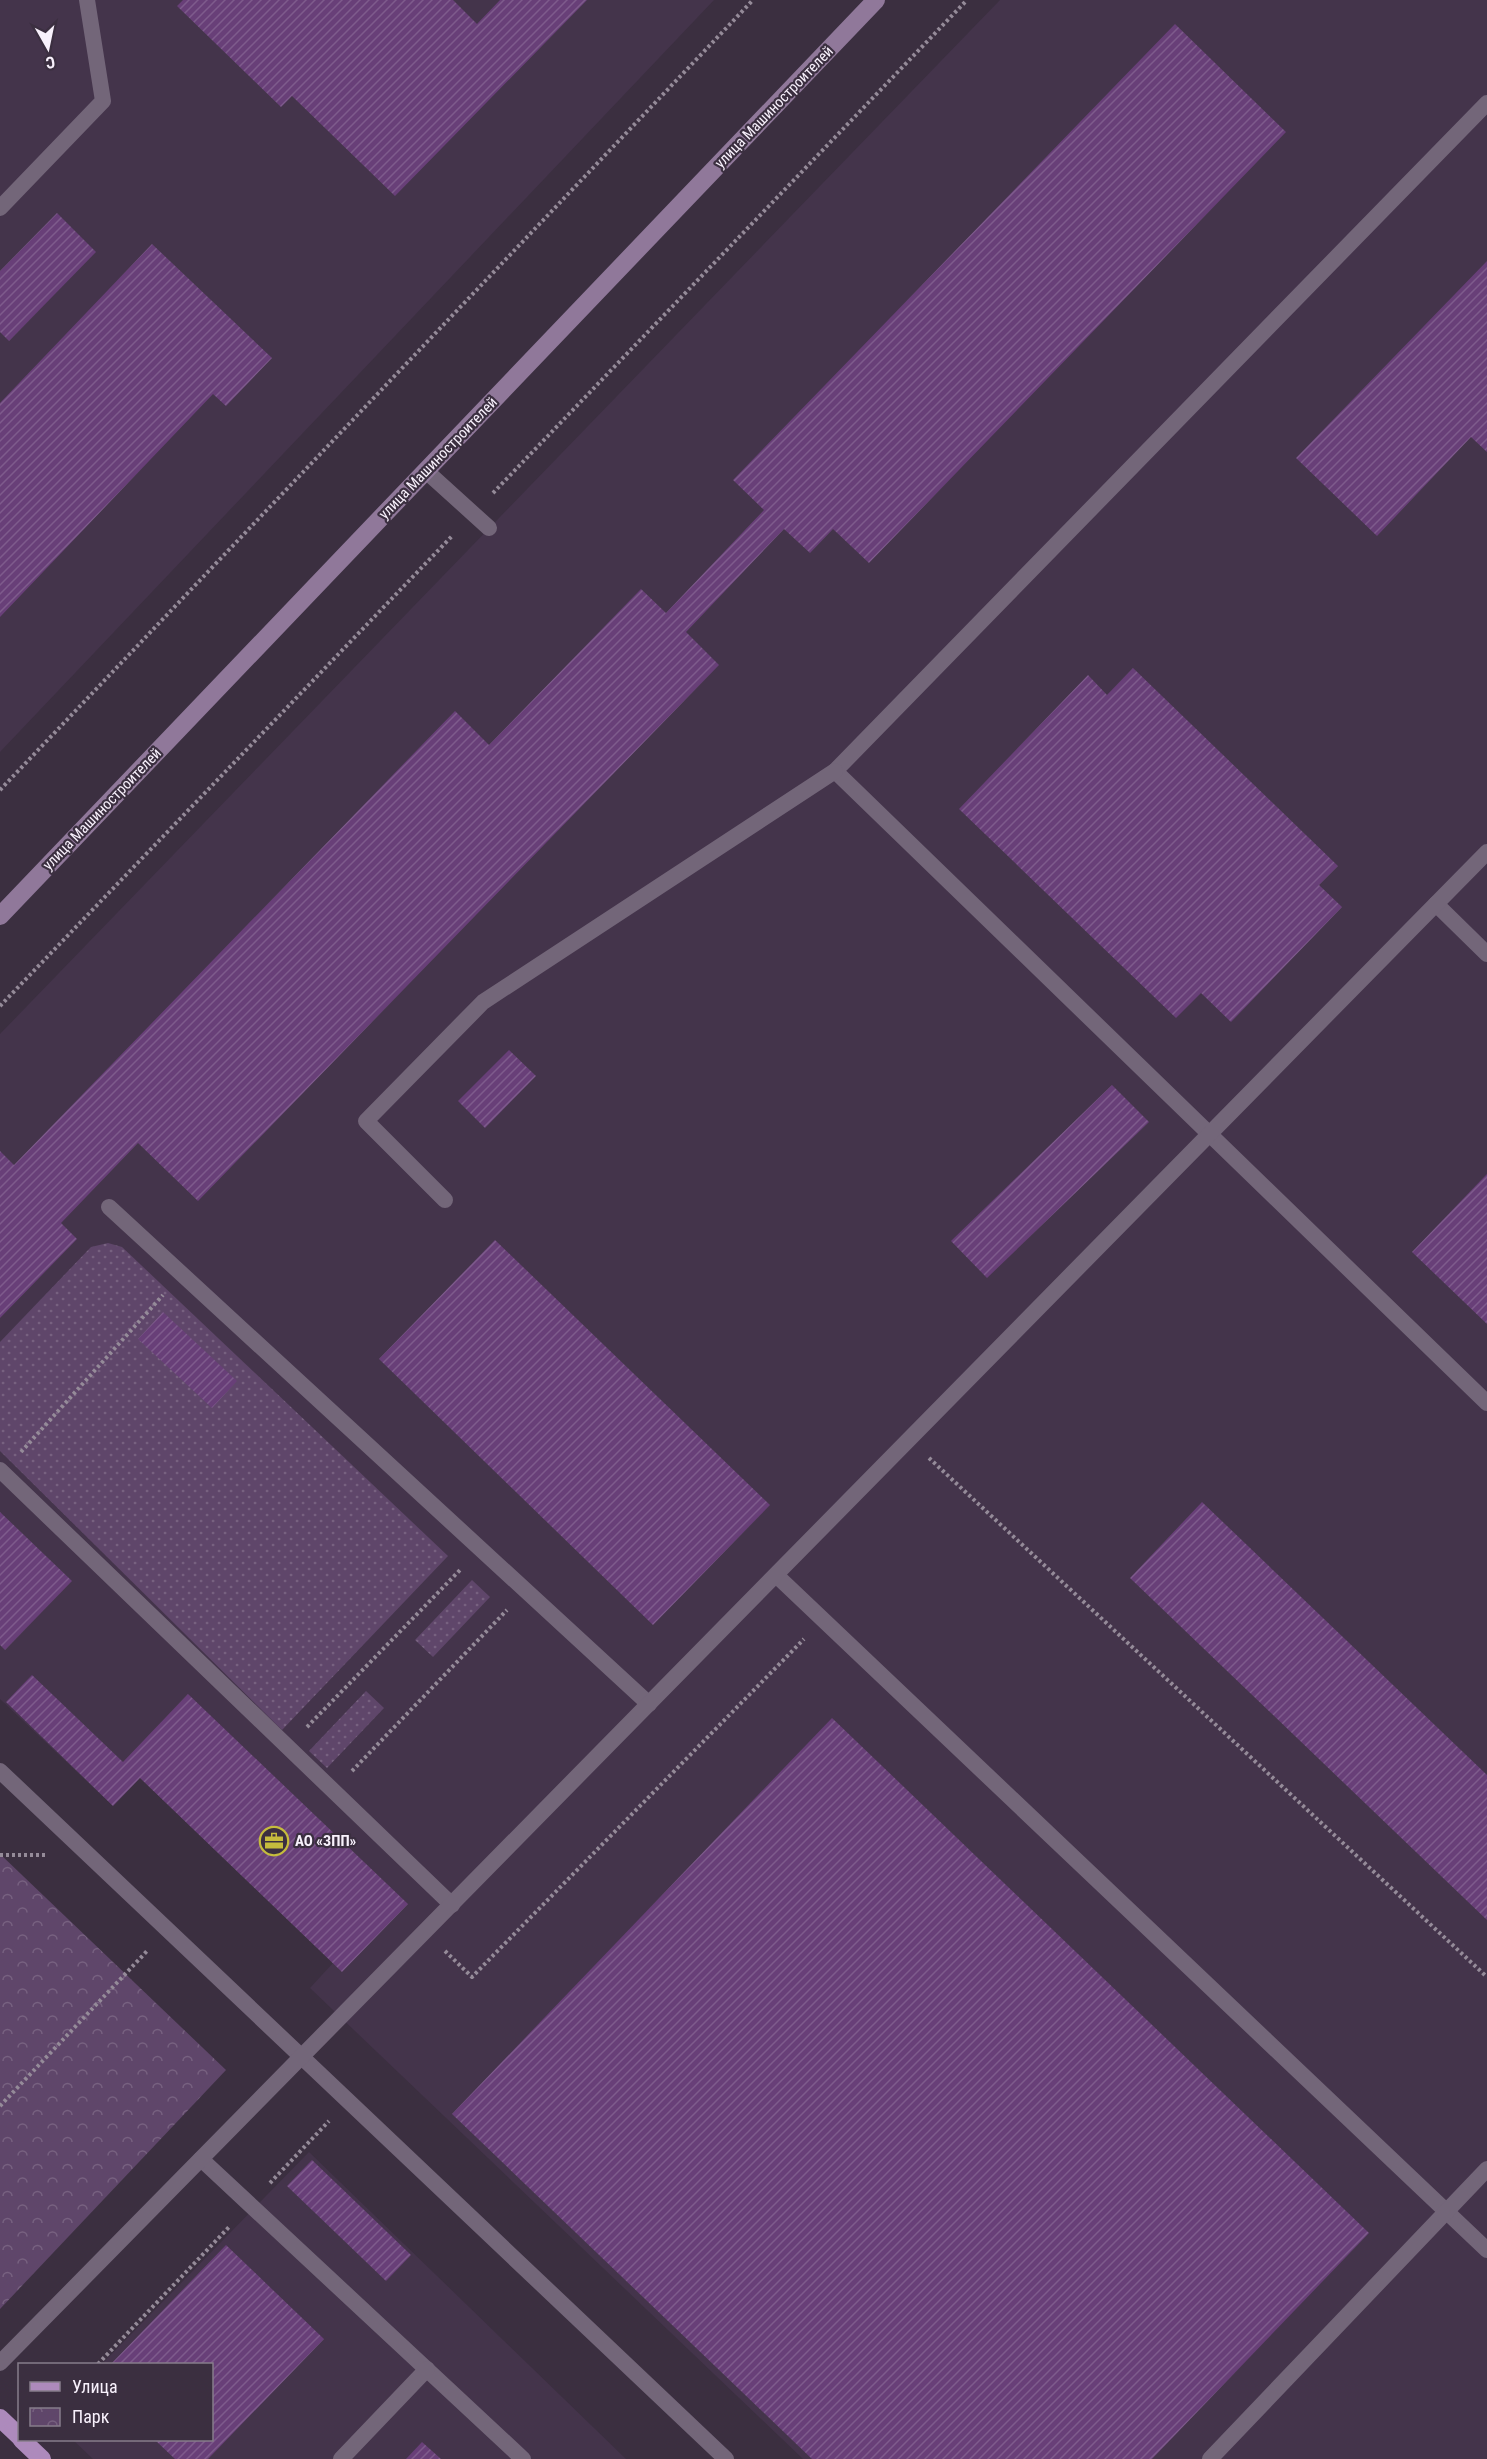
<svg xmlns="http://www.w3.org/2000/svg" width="1487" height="2459" font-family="'Roboto Condensed',sans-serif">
  <defs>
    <pattern id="grass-dots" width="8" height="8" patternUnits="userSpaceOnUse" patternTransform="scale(1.5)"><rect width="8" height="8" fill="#5f466a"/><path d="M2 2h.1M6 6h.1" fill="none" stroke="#776180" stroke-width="1.8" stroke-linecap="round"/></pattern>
    <pattern id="park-crowns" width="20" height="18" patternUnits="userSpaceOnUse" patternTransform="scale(1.5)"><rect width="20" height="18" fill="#5f466a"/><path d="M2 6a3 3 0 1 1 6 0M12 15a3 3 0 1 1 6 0" fill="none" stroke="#776180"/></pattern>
    <pattern id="building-hatch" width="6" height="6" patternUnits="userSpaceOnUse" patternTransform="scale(1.5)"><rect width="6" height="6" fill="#683f78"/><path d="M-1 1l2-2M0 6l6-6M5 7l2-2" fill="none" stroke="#7e5b8c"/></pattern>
  </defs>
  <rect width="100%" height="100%" fill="#3b2f40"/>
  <g fill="#44344b">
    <path d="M0,0H714L0,752Z"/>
    <path d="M1000,0H1487V2459H803L310,1988L333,1963L140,1778L113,1806L0,1699V1034Z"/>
    <path d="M309,2152L626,2459H93L73,2440H212V2364H102Z"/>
  </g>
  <g fill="url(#grass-dots)">
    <path d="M108,1243L122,1247L448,1556L282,1730L0,1451V1342L91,1247Z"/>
    <path d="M472,1580L490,1597L433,1657L415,1640Z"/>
    <path d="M366,1691L384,1708L327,1768L309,1751Z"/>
  </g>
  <path fill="url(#park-crowns)" d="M0,1854L226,2070L0,2309Z"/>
  <g fill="url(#building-hatch)">
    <path d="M183,0H453L477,24L500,0H587L395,196L292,96L281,107L177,6Z"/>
    <path d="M1175,24L1286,132L869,563L833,529L810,553L784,529L686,632L719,665L198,1201L138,1143L61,1223L77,1239L0,1318V1151L14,1165L455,711L489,745L641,589L666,613L764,510L733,480Z"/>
    <path d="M57,213L96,252L9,341L0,332V271Z"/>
    <path d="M152,244L272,358L226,406L213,394L0,617V403Z"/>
    <path d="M1487,261V452L1471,437L1377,536L1296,458Z"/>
    <path d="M1133,668L1338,866L1319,885L1342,907L1231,1022L1201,993L1176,1018L959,809L1088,675L1107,695Z"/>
    <path d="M509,1050L536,1076L485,1128L458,1101Z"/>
    <path d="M1112,1085L1149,1122L987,1278L951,1241Z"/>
    <path d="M1487,1174V1324L1412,1252Z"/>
    <path d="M495,1240L770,1505L653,1625L379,1359Z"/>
    <path d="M163,1312L237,1381L212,1408L138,1339Z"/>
    <path d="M1202,1502L1487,1775V1920L1130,1578Z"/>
    <path d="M0,1512L72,1581L5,1650L0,1645Z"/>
    <path d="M32,1675L123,1762L188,1694L408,1904L342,1972L140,1778L113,1806L6,1702Z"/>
    <path d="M832,1718L1369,2233L1152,2459H812L452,2114Z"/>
    <path d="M312,2160L411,2255L386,2281L287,2186Z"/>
    <path d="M226,2245L324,2339L208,2459H175L155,2440H212V2364H111Z"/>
    <path d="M422,2442L441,2459H406Z"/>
  </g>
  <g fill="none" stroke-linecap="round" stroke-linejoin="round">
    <g stroke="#958b99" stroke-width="4" stroke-dasharray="3 3" stroke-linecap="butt">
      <path d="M493,493L967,0"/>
      <path d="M0,790L753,0"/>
      <path d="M0,1006L453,535"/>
      <path d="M21,1452L163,1295"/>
      <path d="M929,1458L1487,1977"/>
      <path d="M307,1727L461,1569"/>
      <path d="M352,1771L507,1610"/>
      <path d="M0,1855H47"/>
      <path d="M445,1951L472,1977L804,1639"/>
      <path d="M0,2106L148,1950"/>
      <path d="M270,2183L329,2121"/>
      <path d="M98,2364L230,2226"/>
    </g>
    <g stroke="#736679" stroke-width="16">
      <path d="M1487,103L835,771L1487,1403"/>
      <path d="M0,208L103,101L87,0"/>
      <path d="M426,471L489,528"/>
      <path d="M1436,904L1487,954"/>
      <path d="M445,1200L366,1121L483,1002L835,771"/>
      <path d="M109,1207L649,1704"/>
      <path d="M0,1470L452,1905"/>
      <path d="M776,1575L1487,2250"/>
      <path d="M0,1771L726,2459"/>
      <path d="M201,2159L523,2459"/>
      <path d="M0,2363L1487,852"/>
      <path d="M341,2459L427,2369"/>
      <path d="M1210,2459L1487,2169"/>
    </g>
    <path stroke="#90789a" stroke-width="18" d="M0,916L876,0"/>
    <g stroke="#ad8abc" stroke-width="18">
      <path d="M0,2418L20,2437"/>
      <path d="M22,2440L42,2459"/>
    </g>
  </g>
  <defs>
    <g id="office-ring" transform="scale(1.5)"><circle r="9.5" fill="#3b2f40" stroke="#c5bc3d" stroke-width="1.5"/><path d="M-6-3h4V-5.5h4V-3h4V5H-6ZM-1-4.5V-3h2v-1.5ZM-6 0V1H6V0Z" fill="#c5bc3d"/></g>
  </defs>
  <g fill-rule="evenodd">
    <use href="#office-ring" x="274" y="1841"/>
  </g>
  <g text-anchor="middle" stroke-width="4.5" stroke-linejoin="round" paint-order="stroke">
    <g font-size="15" fill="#f8f1fc" stroke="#3b2f40">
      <text transform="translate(774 107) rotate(-46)" y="5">улица Машиностроителей</text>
      <text transform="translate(438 458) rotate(-46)" y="5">улица Машиностроителей</text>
      <text transform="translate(102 809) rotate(-46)" y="5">улица Машиностроителей</text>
    </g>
    <g font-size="15" font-weight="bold" fill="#f8f1fc" stroke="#3b2f40" text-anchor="start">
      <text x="295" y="1846">АО «ЗПП»</text>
    </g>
  </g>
  <rect x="18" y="2363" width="195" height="78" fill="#3b2f40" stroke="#877d8b" stroke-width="1.5"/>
  <rect x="30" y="2382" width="30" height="9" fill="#ad8abc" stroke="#877d8b" stroke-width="1.5"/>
  <text x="72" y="2393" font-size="18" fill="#f8f1fc">Улица</text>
  <rect x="30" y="2408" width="30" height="18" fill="url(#park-crowns)" stroke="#877d8b" stroke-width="1.5"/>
  <text x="72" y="2423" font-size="18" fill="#f8f1fc">Парк</text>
  <g transform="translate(48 48) rotate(171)" stroke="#3b2f40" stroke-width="4.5" paint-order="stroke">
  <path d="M0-4.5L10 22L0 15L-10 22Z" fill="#f8f1fc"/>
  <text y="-9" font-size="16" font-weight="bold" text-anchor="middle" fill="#f8f1fc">С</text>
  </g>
</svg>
